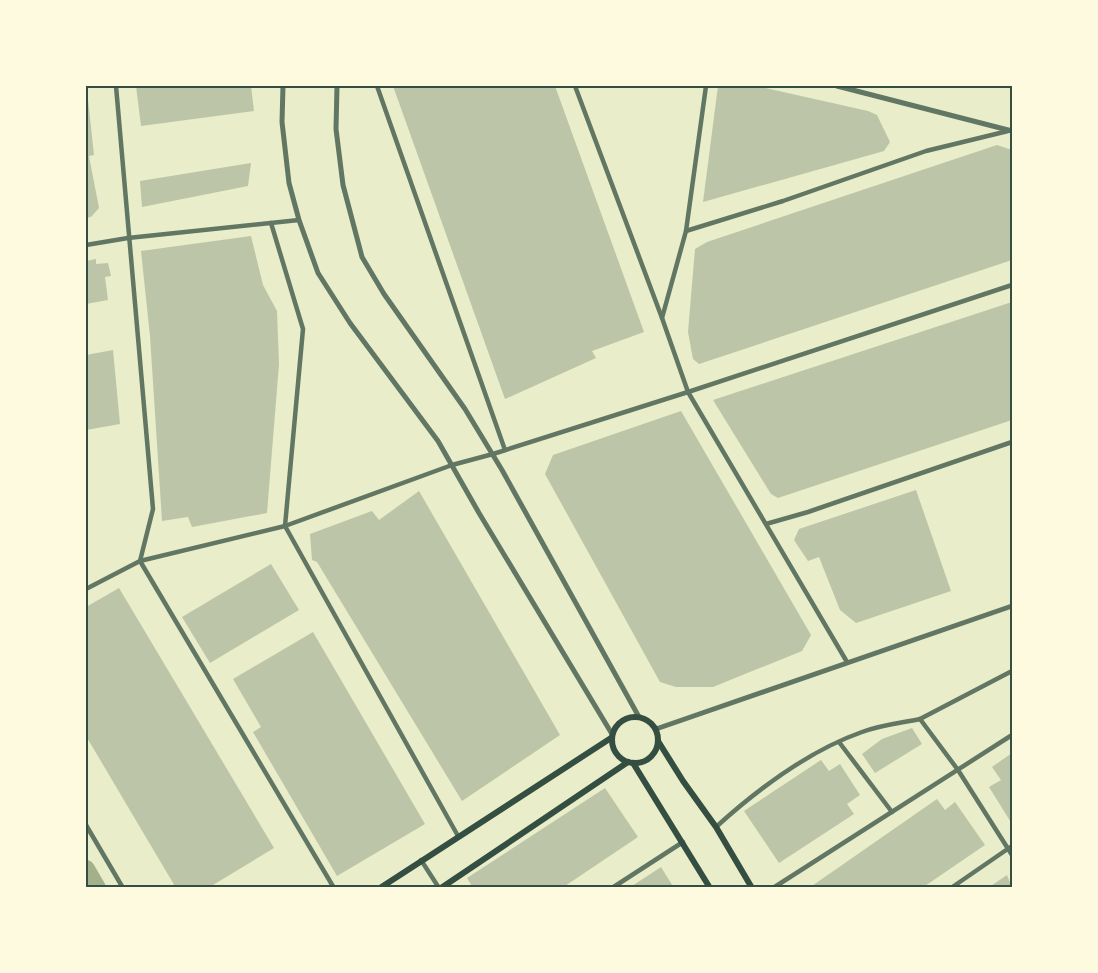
<svg xmlns="http://www.w3.org/2000/svg" width="1098" height="973" font-family="'Nunito Sans',sans-serif">
  <rect width="100%" height="100%" fill="#e9edc9"/>
  <g fill="none" stroke-linecap="round" stroke-linejoin="round">
    <path stroke="#a3b18a" stroke-width="18" d="M86,869L97,888"/>
  </g>
  <g fill="#bcc5a7">
    <path d="M136,86H251L254,111L141,126Z"/>
    <path d="M393,86H555L644,332L592,351L596,358L505,399Z"/>
    <path d="M718,86H756L868,111L877,115L890,142L884,151L703,202Z"/>
    <path d="M86,90H87L94,155L89,156L99,208L91,217L86,218Z"/>
    <path d="M997,145L1012,150V260L699,364L693,359L688,332L695,249L707,242Z"/>
    <path d="M251,163L248,186L142,207L140,181Z"/>
    <path d="M251,236L263,285L277,311L279,364L267,513L192,527L188,517L162,521L150,336L141,251Z"/>
    <path d="M96,259V264L108,263L111,276L105,277L108,300L86,304V261Z"/>
    <path d="M1012,302V420L778,498L771,494L713,400Z"/>
    <path d="M113,350L120,424L86,430V355Z"/>
    <path d="M681,411L811,635L802,651L713,687H676L660,682L545,474L553,455Z"/>
    <path d="M916,490L951,591L856,623L840,610L819,557L808,561L794,540L799,529Z"/>
    <path d="M419,491L560,735L462,801L317,562L312,560L310,534L372,511L379,520Z"/>
    <path d="M271,564L299,610L210,663L182,617Z"/>
    <path d="M119,588L274,848L208,888H176L86,736V607Z"/>
    <path d="M313,632L425,824L337,876L253,732L261,727L233,679Z"/>
    <path d="M912,728L922,744L875,773L862,754L882,739Z"/>
    <path d="M1012,753V824L989,787L1001,780L992,767Z"/>
    <path d="M821,760L829,771L840,764L860,795L847,804L854,814L779,863L744,811Z"/>
    <path d="M605,788L638,837L562,888H473L467,878Z"/>
    <path d="M937,799L945,810L955,802L985,845L922,888H809Z"/>
    <path d="M661,867L674,888H629Z"/>
    <path d="M1007,875L1012,888H988Z"/>
  </g>
  <g fill="none" stroke-linecap="round" stroke-linejoin="round">
    <g stroke="#617663" stroke-width="4.5">
      <path d="M116,86L153,509L140,561L334,888"/>
      <path d="M377,86L505,450"/>
      <path d="M575,86L662,318"/>
      <path d="M271,223L303,329L285,526L458,836"/>
      <path d="M686,231L706,86"/>
      <path d="M86,245L128,238L299,220"/>
      <path d="M766,524L808,512L1012,442"/>
      <path d="M86,589L140,561L285,526L452,465L493,454L688,392L1012,285"/>
      <path d="M847,662L688,392L662,318L686,231L783,201L926,151L1008,131"/>
      <path d="M920,719L1012,671"/>
      <path d="M839,742L892,812"/>
      <path d="M86,825L123,888"/>
      <path d="M716,827C758,789 808,751 862,732C880,725 901,723 920,719L958,770L1012,855"/>
      <path d="M421,860L439,888"/>
      <path d="M612,888L683,842"/>
      <path d="M773,888L1012,735"/>
      <path d="M951,888L1012,846"/>
    </g>
    <g stroke="#617663" stroke-width="5">
      <path d="M283,86L282,122L289,183L299,220L318,273L350,323L438,441L479,513L612,734"/>
      <path d="M337,86L336,129L343,185L362,257L384,294L465,409L502,470L639,717"/>
      <path d="M837,86L1012,131"/>
      <path d="M656,729L1012,606"/>
    </g>
    <g stroke="#344e41" stroke-width="6">
      <circle cx="635" cy="740" r="23"/>
      <path d="M658,741L683,781L716,827L752,888"/>
      <path d="M633,763L710,888"/>
      <path d="M380,888L611,738"/>
      <path d="M441,888L628,762"/>
    </g>
  </g>
  <rect width="1098" height="973" fill="none" stroke="#fefae0" stroke-width="174"/>
  <rect x="87" y="87" width="924" height="799" fill="none" stroke="#344e41" stroke-width="2"/>
</svg>
